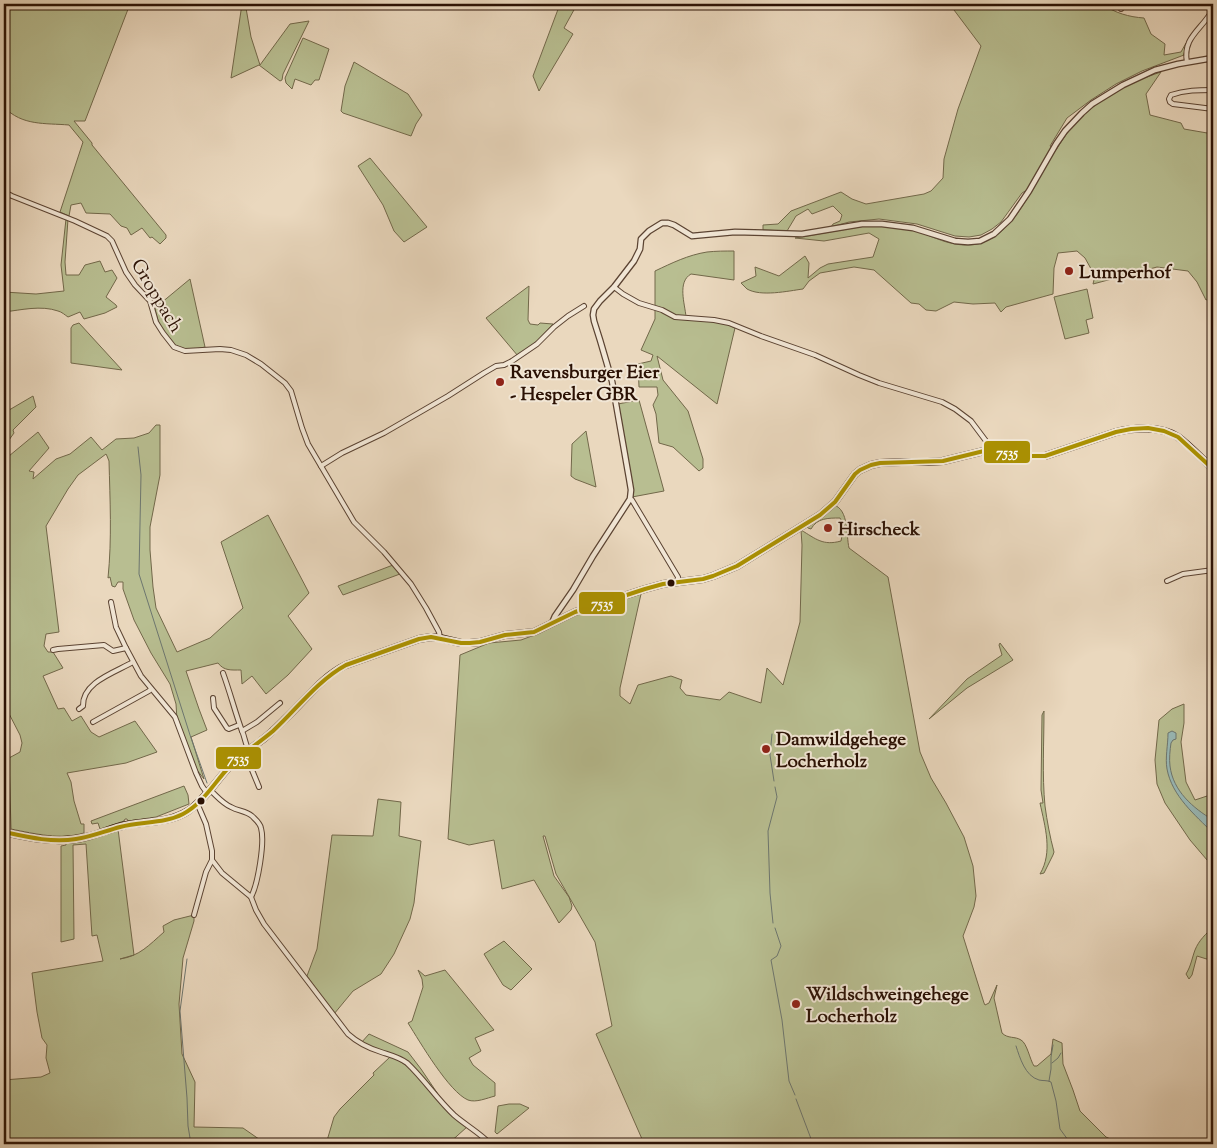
<svg xmlns="http://www.w3.org/2000/svg" width="1217" height="1148" font-family="'Sorts Mill Goudy',serif">
  <rect width="100%" height="100%" fill="#ead8be"/>
  <filter id="stains"><feTurbulence type="fractalNoise" baseFrequency=".004" numOctaves="4"/><feColorMatrix values="0 0 0 0 .2 0 0 0 0 .09 0 0 0 0 .02 0 0 0 .5 -.17"/></filter>
  <radialGradient id="worn" r=".72"><stop offset=".6" stop-color="#630" stop-opacity="0"/><stop offset="1" stop-color="#630" stop-opacity=".3"/></radialGradient>
  <g fill="#b8be91" stroke="#72684a">
    <path d="M4,4H130L85,121H74L92,143V145L166,235V238L160,244L152,237L150,238L142,228L131,235L127,228L121,226L110,214L86,213L81,203L71,205L69,216L60,212L83,142L69,125C45,123 22,126 4,107Z"/>
    <path d="M242,4H244L246,8L251,37L260,65L290,24L309,21L283,74L282,80L280,81L259,65L231,78Z"/>
    <path d="M560,4H566L575,8L564,28L573,34L539,91L533,76Z"/>
    <path d="M955,4H1102C1115,13 1129,17 1144,18L1151,34L1165,44L1164,55L1181,52L1186,43L1184,55L1142,71L1116,84L1091,100L1067,118L1050,146L1056,150C1061,142 1066,134 1072,127C1096,100 1127,83 1161,72L1146,94L1150,115L1181,123L1184,129L1213,134V297L1206,300L1197,282L1188,271L1157,267L1093,284L1095,276L1085,258L1077,251L1058,253L1054,268L1053,294L1006,307L1001,312L995,303L973,304L954,302L936,311L926,310L919,304L911,303L874,270L854,267L820,273L809,281L803,289C788,291 761,297 747,289C745,287 743,285 741,283L756,276L755,267L779,276L805,256L809,263L808,278L820,268L828,264L873,257L879,239L869,233L824,241L795,238L865,226C883,225 902,227 919,232C931,236 943,242 955,244C984,249 1000,236 1017,214C1023,205 1030,195 1035,185L1022,193L1001,222L992,229L981,235L969,237L955,236L917,224L879,219L849,222L831,227L833,224L840,221L842,215L833,206L812,214L808,209L796,216L787,231L763,230V225L778,224L791,211L841,192L852,199L866,204L924,194L931,191L943,178L944,159L958,109L981,46L954,10Z"/>
    <path d="M303,38L329,49L319,80H315L311,85L295,79L292,89L286,83L285,78Z"/>
    <path d="M354,62L408,94L422,115L416,124L411,136L343,113L341,111L345,86Z"/>
    <path d="M370,158L427,227L404,242L394,231L383,205L358,166Z"/>
    <path d="M66,219H68L65,262L66,275H79L85,265L100,261L105,272L112,270L117,278L106,297L116,305L117,307L105,313L84,319L80,312L68,317C65,315 62,312 58,311C41,305 21,310 4,312V292L36,294L64,291L61,265Z"/>
    <path d="M734,251V280L691,274C677,282 685,304 686,317L676,316L655,307V271C672,263 688,255 707,252C716,251 725,251 734,251Z"/>
    <path d="M190,279L205,347C200,348 194,350 188,349C168,348 158,326 155,308Z"/>
    <path d="M529,286L528,320L530,324L538,325L540,323L553,324L537,341L518,356L486,318Z"/>
    <path d="M1087,289L1093,318L1086,320L1089,333L1065,339L1054,297Z"/>
    <path d="M655,309L674,318L714,321L729,325L735,328L717,404L657,356L663,380L688,411L703,459V468L699,471L673,447L659,443L656,414L653,405L658,395L657,387H639L638,364L651,361L653,355L641,350L655,319Z"/>
    <path d="M79,323L122,370L71,363V328L73,325Z"/>
    <path d="M33,396L36,407L13,430L14,433L4,447V413Z"/>
    <path d="M639,400L664,491L632,497L618,404Z"/>
    <path d="M156,425H160V475L150,527V550L153,587L156,608L177,652L210,638L243,608L221,542L268,515L309,593L288,616L312,649L288,675L266,694L252,676L242,684L241,670C231,670 224,671 218,663L186,671L199,709L207,730L191,737L204,779L197,770L177,720L176,704L170,684L151,653L134,620L123,589V582H118L115,587L112,586L110,577L108,578C112,539 110,500 109,461L107,456L106,454L78,475L68,489L46,526L59,632L46,634L44,646L48,652H53L63,668L43,676L58,709L64,708L72,721L81,716L91,732L99,737L135,721L157,752L126,763L67,773L71,782L74,801L81,824H84V833C60,840 36,834 11,829L9,758L20,752L22,743L20,735L4,704V451L9,456L38,432L49,448L29,471L34,472L33,479L56,459L70,454L91,437L102,450L116,439L134,438L149,433Z"/>
    <path d="M586,431L596,487L575,479L571,476L572,444Z"/>
    <path d="M834,505C849,510 846,535 849,548L888,577L920,752L931,778L946,803L964,837L973,866L976,896L974,907L963,936L984,1003L985,1005L989,1003L997,985L994,998L1002,1033C1008,1039 1015,1036 1021,1040C1027,1043 1030,1060 1034,1066H1037L1051,1054L1053,1039L1062,1043L1063,1064L1073,1090L1080,1111L1106,1137L1121,1144H643L642,1139L596,1034L612,1026L595,942L556,874L545,836H543L554,876L569,897L572,906L571,910L559,923L534,880L502,889L494,840L469,845L448,839L460,655L489,643L521,640L540,633L579,613L641,594L620,688V696L630,704L638,685L671,676L682,680L680,688L686,695L720,700L729,692L761,703L767,668L783,685L800,622L802,545L801,530C816,539 823,546 841,541L844,525L840,518C828,518 817,518 811,529L808,528L807,527L824,515Z"/>
    <path d="M393,565L400,574L343,595L338,586Z"/>
    <path d="M1000,643L1013,660L967,688L929,719L967,679L1002,655L999,645Z"/>
    <path d="M1184,704V723L1181,742L1186,782L1195,800L1213,794V867L1190,840L1165,803L1157,784L1155,760L1159,720L1172,709Z"/>
    <path d="M1044,711C1044,743 1042,775 1045,806C1047,821 1050,837 1054,852L1053,855L1044,873L1040,874C1053,852 1045,827 1040,803H1043L1041,790L1042,715Z"/>
    <path d="M184,786L188,795L189,804L156,817L128,821L127,819H125L124,821L100,829L98,823L92,824L91,821Z"/>
    <path d="M378,799L401,802L399,836L421,841L414,903L410,919L394,954L381,974L353,991L334,1014L307,976L317,949L332,835L373,836Z"/>
    <path d="M118,829L134,955L120,959C140,956 149,945 164,932L163,926L174,920L194,915V921L183,958L179,1004L182,1054L195,1082L194,1127L243,1128L266,1144H4V1080L41,1077L50,1073L46,1058L47,1045L42,1038L37,1012L32,973L103,961L97,935L92,936L86,844L73,845L74,939L61,942V846L66,845V843L81,841Z"/>
    <path d="M1213,927V961L1197,956L1192,975L1189,979L1186,974C1191,966 1192,958 1195,950C1199,940 1206,934 1213,927Z"/>
    <path d="M504,941L532,969L511,990L503,985L484,954Z"/>
    <path d="M418,970L425,976L445,970L494,1030L475,1038L481,1051L469,1058L473,1065L495,1083V1096C487,1098 476,1103 468,1100C449,1092 420,1042 408,1023L412,1021L423,987L422,979Z"/>
    <path d="M369,1034L408,1052L421,1069L444,1103L413,1067L361,1043Z"/>
    <path d="M390,1057C413,1063 441,1102 458,1120L467,1127L448,1144H326L334,1117L340,1109L374,1075L373,1073Z"/>
    <path d="M509,1104H520L529,1108L497,1134L495,1132L498,1106Z"/>
  </g>
  <path fill="#99b9b7" stroke="#6d766f" d="M1172,731L1176,733V739L1173,740L1171,743C1170,750 1169,759 1170,766C1173,791 1193,808 1213,820V833C1195,815 1172,796 1167,769C1165,758 1168,745 1168,733Z"/>
  <g fill="none" stroke-linecap="round" stroke-linejoin="round">
    <g stroke="#6d766f" stroke-width="1">
      <path d="M138,447L141,475L139,574L190,735L207,783"/>
      <path d="M772,734L770,755L774,781"/>
      <path d="M773,923L770,893L768,831L777,797L775,787"/>
      <path d="M775,928L781,946L777,956L771,960L782,1020L789,1081L795,1095"/>
      <path d="M187,959L180,1011L187,1098L188,1126L191,1144"/>
      <path d="M1016,1046C1020,1058 1025,1076 1039,1080C1043,1081 1047,1080 1051,1082L1056,1101L1060,1129L1071,1144"/>
      <path d="M1052,1063L1058,1058L1061,1053"/>
      <path d="M1049,1081L1051,1069V1057L1053,1045"/>
      <path d="M796,1099L813,1144"/>
    </g>
    <g stroke="#5b4332" stroke-width="6">
      <g id="minor">
        <path d="M1121,4V9"/>
        <path d="M1187,62C1182,37 1203,29 1213,9"/>
        <path d="M1213,90C1199,90 1185,90 1171,95L1169,99L1170,102L1173,104L1213,109"/>
        <path d="M4,192L12,196L75,221L107,236L112,241L126,272L135,285L150,301L156,322L163,333L174,347L185,351L220,349L231,350L246,355L261,364L285,383L291,391L302,428L308,444L354,522L384,552L411,584L426,608L439,632L440,638"/>
        <path d="M614,287L623,294L639,303L662,310L675,317L714,320L729,323L761,336L815,355L859,375L879,383L942,402L955,409L971,421L992,449"/>
        <path d="M321,466L342,453L384,433L448,396L484,373L496,366L504,365L512,361L537,344L554,327L568,316L584,306"/>
        <path d="M630,499L632,500L678,577V581"/>
        <path d="M1167,581L1183,574L1213,570"/>
        <path d="M111,602L116,627L126,648"/>
        <path d="M53,650L58,649L104,645L113,651L126,648L141,676L175,717L196,773L202,786L207,793"/>
        <path d="M223,673C230,692 235,712 242,731C245,737 245,744 249,750"/>
        <path d="M213,698L214,708L227,728L229,729L239,725"/>
        <path d="M79,709L83,706C82,682 116,672 133,662"/>
        <path d="M93,722L149,691L151,689"/>
        <path d="M242,731L257,722L280,703"/>
        <path d="M243,755L252,770L259,787"/>
        <path d="M210,790C217,796 222,803 231,807C238,811 246,811 252,816C256,820 260,823 261,828C265,842 258,884 251,897"/>
        <path d="M197,803L206,824L212,851V860L222,873L251,897L256,910L264,924L348,1034C358,1043 368,1048 381,1052C390,1055 399,1057 407,1063C424,1079 437,1099 454,1115C464,1124 483,1135 490,1144"/>
        <path d="M194,915L206,872L212,860"/>
      </g>
    </g>
    <g stroke="#5b4332" stroke-width="7">
      <path id="tertiary" d="M552,623L555,616L573,590L593,556L630,499L631,490L629,478L612,381L600,340L594,321L593,315L594,309L600,301L614,287L634,261L640,249L641,239L649,231L662,223H668L674,225L692,236L735,232L802,234L862,224H882L913,228L955,241L968,242L980,241L994,234L1010,219L1029,191L1056,144L1065,131L1082,113L1092,104L1123,85L1155,70L1178,64L1213,58"/>
    </g>
    <g stroke="#2b1104" stroke-width="8">
      <path id="secondary" d="M4,832C31,838 58,844 86,837C100,834 112,828 126,825C148,821 169,823 188,811C206,799 217,779 232,764C241,755 252,748 262,740C270,734 277,727 284,720C305,701 321,677 346,665L419,639L431,637L440,638L461,643H470L480,642L505,635L534,632L575,612L645,589L663,584L703,579L713,576L737,566L820,515L835,502L855,474L860,470L871,465L880,463L901,462H928L943,461L992,449L1029,456H1045L1116,432C1135,427 1161,426 1178,437C1190,446 1201,458 1213,469"/>
    </g>
    <use href="#minor" stroke="#f1e6d5" stroke-width="4"/>
    <use href="#tertiary" stroke="#f1e6d5" stroke-width="4.5"/>
    <use href="#secondary" stroke="#f1e6d5" stroke-width="5"/>
    <g stroke="#f1e6d5" stroke-width="8">
      <path id="bus-1" d="M4,832C27,837 52,843 76,839C91,837 105,831 120,827C141,821 164,824 183,814C204,803 215,781 231,765C244,752 259,743 273,731C297,709 317,681 346,665L419,639L431,637L461,643H470L480,642L505,635L534,632L575,612L645,589L663,584L703,579L713,576L737,566L820,515L835,502L855,474L860,470L871,465L880,463L943,461L992,449L1029,456H1045L1116,432L1131,429L1148,428L1164,431L1178,437L1213,469"/>
    </g>
    <use href="#bus-1" stroke="#aa9002" stroke-width="4"/>
  </g>
  <g fill="#8f2418" stroke="#f1e6d5" stroke-width="2">
    <circle cx="1069" cy="271" r="5"/>
    <circle cx="500" cy="382" r="5"/>
    <circle cx="828" cy="528" r="5"/>
    <circle cx="766" cy="749" r="5"/>
    <circle cx="796" cy="1004" r="5"/>
  </g>
  <g fill="#2b1104" stroke="#f1e6d5" stroke-width="2">
    <circle cx="671" cy="583" r="4.5"/>
    <circle cx="201" cy="801" r="4.5"/>
  </g>
  <g text-anchor="middle" stroke-width="4" stroke-linejoin="round" paint-order="stroke">
    <g font-size="19" font-weight="bold" fill="#2b1104" stroke="#f1e6d5" text-anchor="start">
      <text x="1079" y="278">Lumperhof</text>
      <text x="510" y="378">Ravensburger Eier<tspan x="510" dy="22">- Hespeler GBR</tspan></text>
      <text x="838" y="535">Hirscheck</text>
      <text x="776" y="745">Damwildgehege<tspan x="776" dy="22">Locherholz</tspan></text>
      <text x="806" y="1000">Wildschweingehege<tspan x="806" dy="22">Locherholz</tspan></text>
    </g>
    <g font-size="19" fill="#2b1104" stroke="#f1e6d5">
      <text transform="translate(158 295) rotate(59)" y="7">Groppach</text>
    </g>
  </g>
  <g stroke="#f1e6d5" stroke-width="2">
    <rect x="983" y="440" width="48" height="24" rx="5" fill="#aa9002"/>
    <rect x="578" y="591" width="48" height="24" rx="5" fill="#aa9002"/>
    <rect x="215" y="746" width="47" height="24" rx="5" fill="#aa9002"/>
  </g>
  <g font-size="14" text-anchor="middle" font-weight="bold" fill="#fff">
    <text x="1007" y="457">7535</text>
    <text x="602" y="608">7535</text>
    <text x="238" y="763">7535</text>
  </g>
  <rect width="1217" height="1148" fill="none" stroke="#ead8be" stroke-width="20"/>
  <rect x="5" y="5" width="1207" height="1138" fill="none" stroke="#2b1104" stroke-width="2.5"/>
  <rect x="10" y="10" width="1197" height="1128" fill="none" stroke="#2b1104"/>
  <rect width="100%" height="100%" filter="url(#stains)"/>
  <rect width="100%" height="100%" fill="url(#worn)"/>
</svg>
